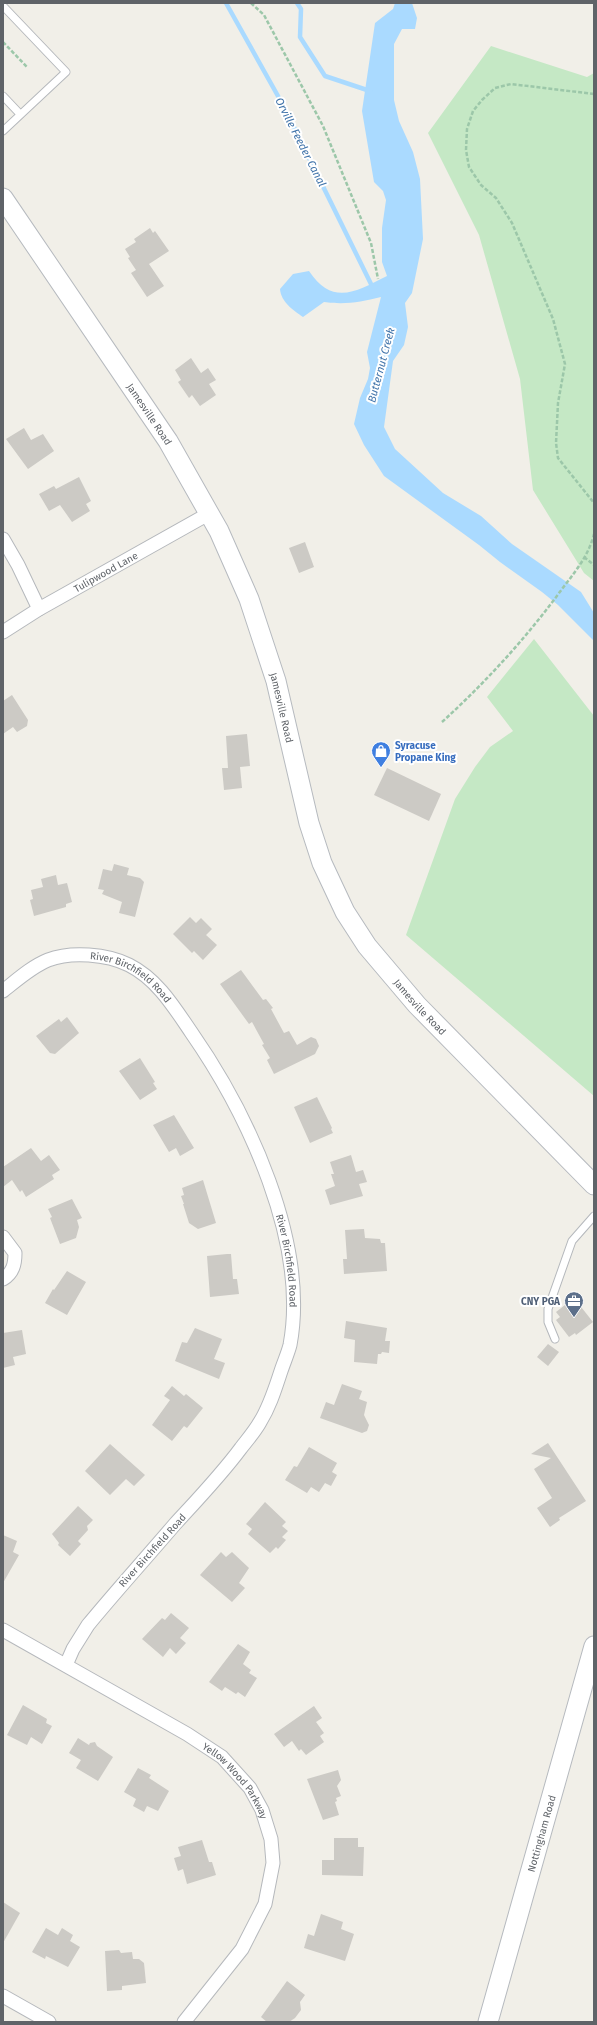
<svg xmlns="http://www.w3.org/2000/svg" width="597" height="2025" font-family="'Fira Sans',sans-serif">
  <rect width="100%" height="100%" fill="#f1efe8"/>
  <g fill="#c5e8c5">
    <path d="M491,46L587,77L594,73V581L584,573L533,490L520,379L479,235L428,133Z"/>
    <path d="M534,639L594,716V1096L406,935L455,799L475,767L490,747L513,731L487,697Z"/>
  </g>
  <path fill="#aadaff" d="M395,3H412L417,18L415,29H402L394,44V100L399,121L413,152L420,179L423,239L412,293L405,303L408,327L404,345L393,361L384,427L395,449L443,493L481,516L512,544L581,592L594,613V641L558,605L542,592L500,562L479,545L384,476L364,445L354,424L360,398L368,379L370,368L367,352L381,297C361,302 345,305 324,302L303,317C293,310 281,302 280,289L293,274L309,271C333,307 357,291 387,276L382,262V228L386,200L383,191L374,182L362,111L375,23L393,9Z"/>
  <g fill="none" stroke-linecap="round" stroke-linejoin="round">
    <g stroke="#aadaff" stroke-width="4.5">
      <path d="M226,3L283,105L371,284L375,287"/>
      <path d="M297,3L301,9L300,37L325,76L370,91"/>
    </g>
  </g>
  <g fill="#cccac5">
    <path d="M150,228L153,233L155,231L169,251L149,264L164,286L147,297L131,273L136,270L128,258L130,257L125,249L136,242L134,239Z"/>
    <path d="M191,358L201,373L208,368L216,380L209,384L216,395L200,406L192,395L189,398L178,382L181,380L175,370Z"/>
    <path d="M24,428L31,440L43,434L54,451L28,469L6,439Z"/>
    <path d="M79,477L91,501L86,504L90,511L72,522L60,505L49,511L39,494L54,486L56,489Z"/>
    <path d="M305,542L314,567L299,573L289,548Z"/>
    <path d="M12,695L28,720L27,726L17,732L13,727L3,734V701Z"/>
    <path d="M247,734L250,766L240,767L242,788L224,790L222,768H228L226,736Z"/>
    <path d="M387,768L441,794L429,821L374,795Z"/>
    <path d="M114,864L129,868L127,875L140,878L144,882L135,917L119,913L122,902L102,894L104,890L98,889L103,869L112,871Z"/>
    <path d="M56,875L58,885L67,883L72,902L66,904V907L34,916L30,900L33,899L31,890L43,887L41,879Z"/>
    <path d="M190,917L196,923L201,918L212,929L206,935L217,945L203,960L194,951L192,953L173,934Z"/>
    <path d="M241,970L263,1000L266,999L273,1008L271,1009L284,1033L289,1031L297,1045L311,1037L316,1039L319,1046L315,1054L274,1074L267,1060L270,1058L262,1045L264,1044L252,1022L249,1024L220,984Z"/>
    <path d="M67,1017L79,1033L55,1054L50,1053L36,1036L59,1019L61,1022Z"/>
    <path d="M140,1058L155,1082L153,1083L157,1089L140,1100L119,1071Z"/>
    <path d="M317,1097L332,1128L331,1129L333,1133L310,1143L294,1107Z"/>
    <path d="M174,1115L194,1148L180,1156L176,1148L169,1152L153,1125Z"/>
    <path d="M31,1148L41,1161L49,1155L60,1170L52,1175L54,1179L26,1197L22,1190L20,1192L12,1180L3,1187V1167Z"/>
    <path d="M351,1155L356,1172L363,1170L367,1182L359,1184L363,1196L330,1205L325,1190L335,1186L331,1174H334L330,1162Z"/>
    <path d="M203,1180L216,1223L198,1229L189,1223L183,1204H184L181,1196L184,1195L182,1188Z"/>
    <path d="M72,1199L82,1218L77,1220L79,1227L76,1238L60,1244L50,1218L52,1217L48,1209Z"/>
    <path d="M364,1229L365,1238L380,1239L381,1243H385L387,1271L344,1274L343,1259H347L345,1230Z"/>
    <path d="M227,1254H231L233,1279H237L239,1294L210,1297L207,1256Z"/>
    <path d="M67,1271L86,1282L67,1315L45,1303L53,1289L54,1290Z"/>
    <path d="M574,1298L593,1322L576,1335L575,1333L569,1337L556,1320L560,1317L556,1312Z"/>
    <path d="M346,1321L387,1328L385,1341H390L389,1353L382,1352L381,1354H378L377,1364L354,1362L355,1340L344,1338Z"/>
    <path d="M195,1328L222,1339L214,1359L225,1363L219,1379L175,1361L182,1342L187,1343Z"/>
    <path d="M22,1330L26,1354L13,1357L15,1365L3,1368V1333Z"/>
    <path d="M548,1344L559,1352L548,1366L537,1357Z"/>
    <path d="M342,1384L362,1391L359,1399L367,1402L364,1415L369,1425L367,1431L362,1433L320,1418L326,1402L334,1405Z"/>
    <path d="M172,1386L184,1396L186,1394L203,1408L187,1428L184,1426L172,1441L152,1425L170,1400L164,1396Z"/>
    <path d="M548,1443L586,1501L559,1518L560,1520L550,1527L537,1508L552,1498L534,1469L551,1458L531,1454Z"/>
    <path d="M110,1444L145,1475L134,1486L126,1479L110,1495L85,1471Z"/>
    <path d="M309,1447L337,1463L332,1472L337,1475L331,1486L325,1483L319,1492L311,1487L307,1493L285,1480L294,1466L297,1467Z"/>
    <path d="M265,1502L286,1522L282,1526L288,1531L282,1537L286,1540L278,1549L276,1547L270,1553L248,1534L252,1529L246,1524Z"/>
    <path d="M78,1506L93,1520L87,1526L88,1530L78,1541L81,1544L70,1556L58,1545L59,1543L52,1534Z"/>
    <path d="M3,1535L17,1541L13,1552L19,1555L3,1583Z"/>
    <path d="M221,1552L226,1557L232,1552L249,1568L239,1583L245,1588L232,1602L200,1575Z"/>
    <path d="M171,1613L189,1628L180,1638L186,1643L176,1654L170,1648L163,1657L142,1639L162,1618L165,1620Z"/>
    <path d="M238,1644L250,1652L243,1664L251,1670L249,1673L257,1678L245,1697L238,1692L236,1694L225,1687L222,1691L209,1682Z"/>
    <path d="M23,1705L47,1719L46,1723L52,1726L42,1744L31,1737L27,1745L7,1735Z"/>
    <path d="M314,1706L322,1718L316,1722L324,1733L320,1736L324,1742L306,1755L301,1749L299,1751L292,1741L284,1747L274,1734Z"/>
    <path d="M78,1738L89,1745L90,1743L95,1742L97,1746L113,1757L98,1781L76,1768L81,1760L69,1753Z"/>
    <path d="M138,1768L151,1775L149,1778L169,1791L158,1811L147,1806L144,1812L133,1806L136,1799L124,1792Z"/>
    <path d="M338,1770L341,1780L337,1786L341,1796L336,1798L337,1801L335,1802L339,1815L323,1820L307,1779Z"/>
    <path d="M334,1838H358V1847H364L363,1876L322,1875V1860H334Z"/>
    <path d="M202,1840L209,1862H212L216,1875L187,1884L183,1869L178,1871L174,1858L181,1856L178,1847Z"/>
    <path d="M3,1902L20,1913L3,1943Z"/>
    <path d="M321,1914L343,1922L341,1929L354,1934L345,1961L304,1948L308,1934L314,1936Z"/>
    <path d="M46,1928L58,1935L62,1928L73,1935L70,1941L80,1947L68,1967L46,1956L45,1959L32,1952Z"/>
    <path d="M119,1950L121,1953L132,1952L133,1959H139L144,1963L146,1983L122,1986V1990L107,1991L105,1951Z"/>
    <path d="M287,1981L305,1995L300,2002L301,2010L295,2018L289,2022H267L261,2017Z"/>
  </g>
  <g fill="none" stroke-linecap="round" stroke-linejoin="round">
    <g stroke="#b5b8bc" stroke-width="9">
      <g id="lane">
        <path d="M3,6L66,72L3,131"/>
        <path d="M3,96L20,114"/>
        <path d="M555,1339L548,1322V1309L572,1241L594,1216"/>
      </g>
    </g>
    <g stroke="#b5b8bc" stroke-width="15">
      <g id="street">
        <path d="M3,539L18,565L39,609"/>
        <path id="s1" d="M3,632L39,609L210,513"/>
        <path id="s2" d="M3,991C17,980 31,967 48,960C71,951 107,954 129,965C157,979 174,1007 191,1032C248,1114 309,1243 290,1345C288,1353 284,1362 281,1371C275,1389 270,1406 260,1422C255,1431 248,1439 241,1448C221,1475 198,1499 175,1524C146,1558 116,1591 88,1625L73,1649L66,1665"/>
        <path d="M3,1237L15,1253C15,1264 13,1273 3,1279"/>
        <path id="s3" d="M3,1630L187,1734L222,1757L250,1788L262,1810L271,1839L273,1863L265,1904L242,1949L184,2022"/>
        <path d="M3,1996L49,2022"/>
      </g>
    </g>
    <g stroke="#b6babf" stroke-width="21">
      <g id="secondary">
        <path id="s4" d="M3,198L168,441L219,531L249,599L276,681L309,823L322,863L345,912L367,946L417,1005L594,1185"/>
        <path id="s5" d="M488,2022L594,1646"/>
      </g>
    </g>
    <g stroke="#9cc7a9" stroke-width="2.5" stroke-dasharray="4 2" stroke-linecap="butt">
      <path d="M251,3L264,15L323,126L371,243L378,279"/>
      <path d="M3,42L27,67"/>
      <path d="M594,94L511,84L495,88L482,100L473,111L467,129L466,150L469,167L481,185L496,198L512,223L553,319L565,364L558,403L556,443L558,458L594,503"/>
      <path d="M584,557L594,565"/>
      <path d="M442,722C486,682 527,637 562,589C575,572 589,555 594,534"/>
    </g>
    <use href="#lane" stroke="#fff" stroke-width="7"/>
    <use href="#street" stroke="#fff" stroke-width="13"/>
    <use href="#secondary" stroke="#fff" stroke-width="19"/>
  </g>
  <defs>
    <g id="shop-pin" transform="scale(1)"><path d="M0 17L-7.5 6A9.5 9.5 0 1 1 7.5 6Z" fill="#3f7fe0" stroke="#fff"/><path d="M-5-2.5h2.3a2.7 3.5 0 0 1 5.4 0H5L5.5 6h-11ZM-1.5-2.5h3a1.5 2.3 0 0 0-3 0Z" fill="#fff"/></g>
    <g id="office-pin" transform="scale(1)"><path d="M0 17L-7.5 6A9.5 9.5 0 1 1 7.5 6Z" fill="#5c6f8a" stroke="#fff"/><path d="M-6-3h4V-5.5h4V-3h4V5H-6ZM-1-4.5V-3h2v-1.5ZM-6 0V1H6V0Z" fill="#fff"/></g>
  </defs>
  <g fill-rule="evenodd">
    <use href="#shop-pin" x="381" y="751"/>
    <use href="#office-pin" x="574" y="1301"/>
  </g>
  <g text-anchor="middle" stroke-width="4" stroke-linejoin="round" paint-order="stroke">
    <g font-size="10" fill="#5f6368" stroke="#fff">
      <text dy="4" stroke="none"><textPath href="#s4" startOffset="261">Jamesville Road</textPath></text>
      <text dy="4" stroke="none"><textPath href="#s1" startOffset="119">Tulipwood Lane</textPath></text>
      <text dy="4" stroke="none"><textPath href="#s4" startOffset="585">Jamesville Road</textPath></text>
      <text dy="4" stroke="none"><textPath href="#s2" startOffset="145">River Birchfield Road</textPath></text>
      <text dy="4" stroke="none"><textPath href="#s4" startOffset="921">Jamesville Road</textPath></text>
      <text dy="4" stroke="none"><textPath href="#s2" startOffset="481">River Birchfield Road</textPath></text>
      <text transform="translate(152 1550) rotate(-48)" y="4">River Birchfield Road</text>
      <text dy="4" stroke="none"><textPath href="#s3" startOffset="280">Yellow Wood Parkway</textPath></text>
      <text dy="4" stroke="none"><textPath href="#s5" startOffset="196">Nottingham Road</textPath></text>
    </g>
    <g font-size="10" font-weight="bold" fill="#366cbe" stroke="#fff" text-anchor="start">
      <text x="395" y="749">Syracuse<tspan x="395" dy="12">Propane King</tspan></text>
    </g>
    <g font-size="10" font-weight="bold" fill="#4e5e75" stroke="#fff" text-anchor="end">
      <text x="560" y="1305">CNY PGA</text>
    </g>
    <g font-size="11" font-style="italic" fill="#4174aa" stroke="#fff">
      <text transform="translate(301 142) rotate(63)" y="4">Orville Feeder Canal</text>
      <text transform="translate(381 365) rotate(-75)" y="4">Butternut Creek</text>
    </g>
  </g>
  <rect width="597" height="2025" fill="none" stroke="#5f6368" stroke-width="8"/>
</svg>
